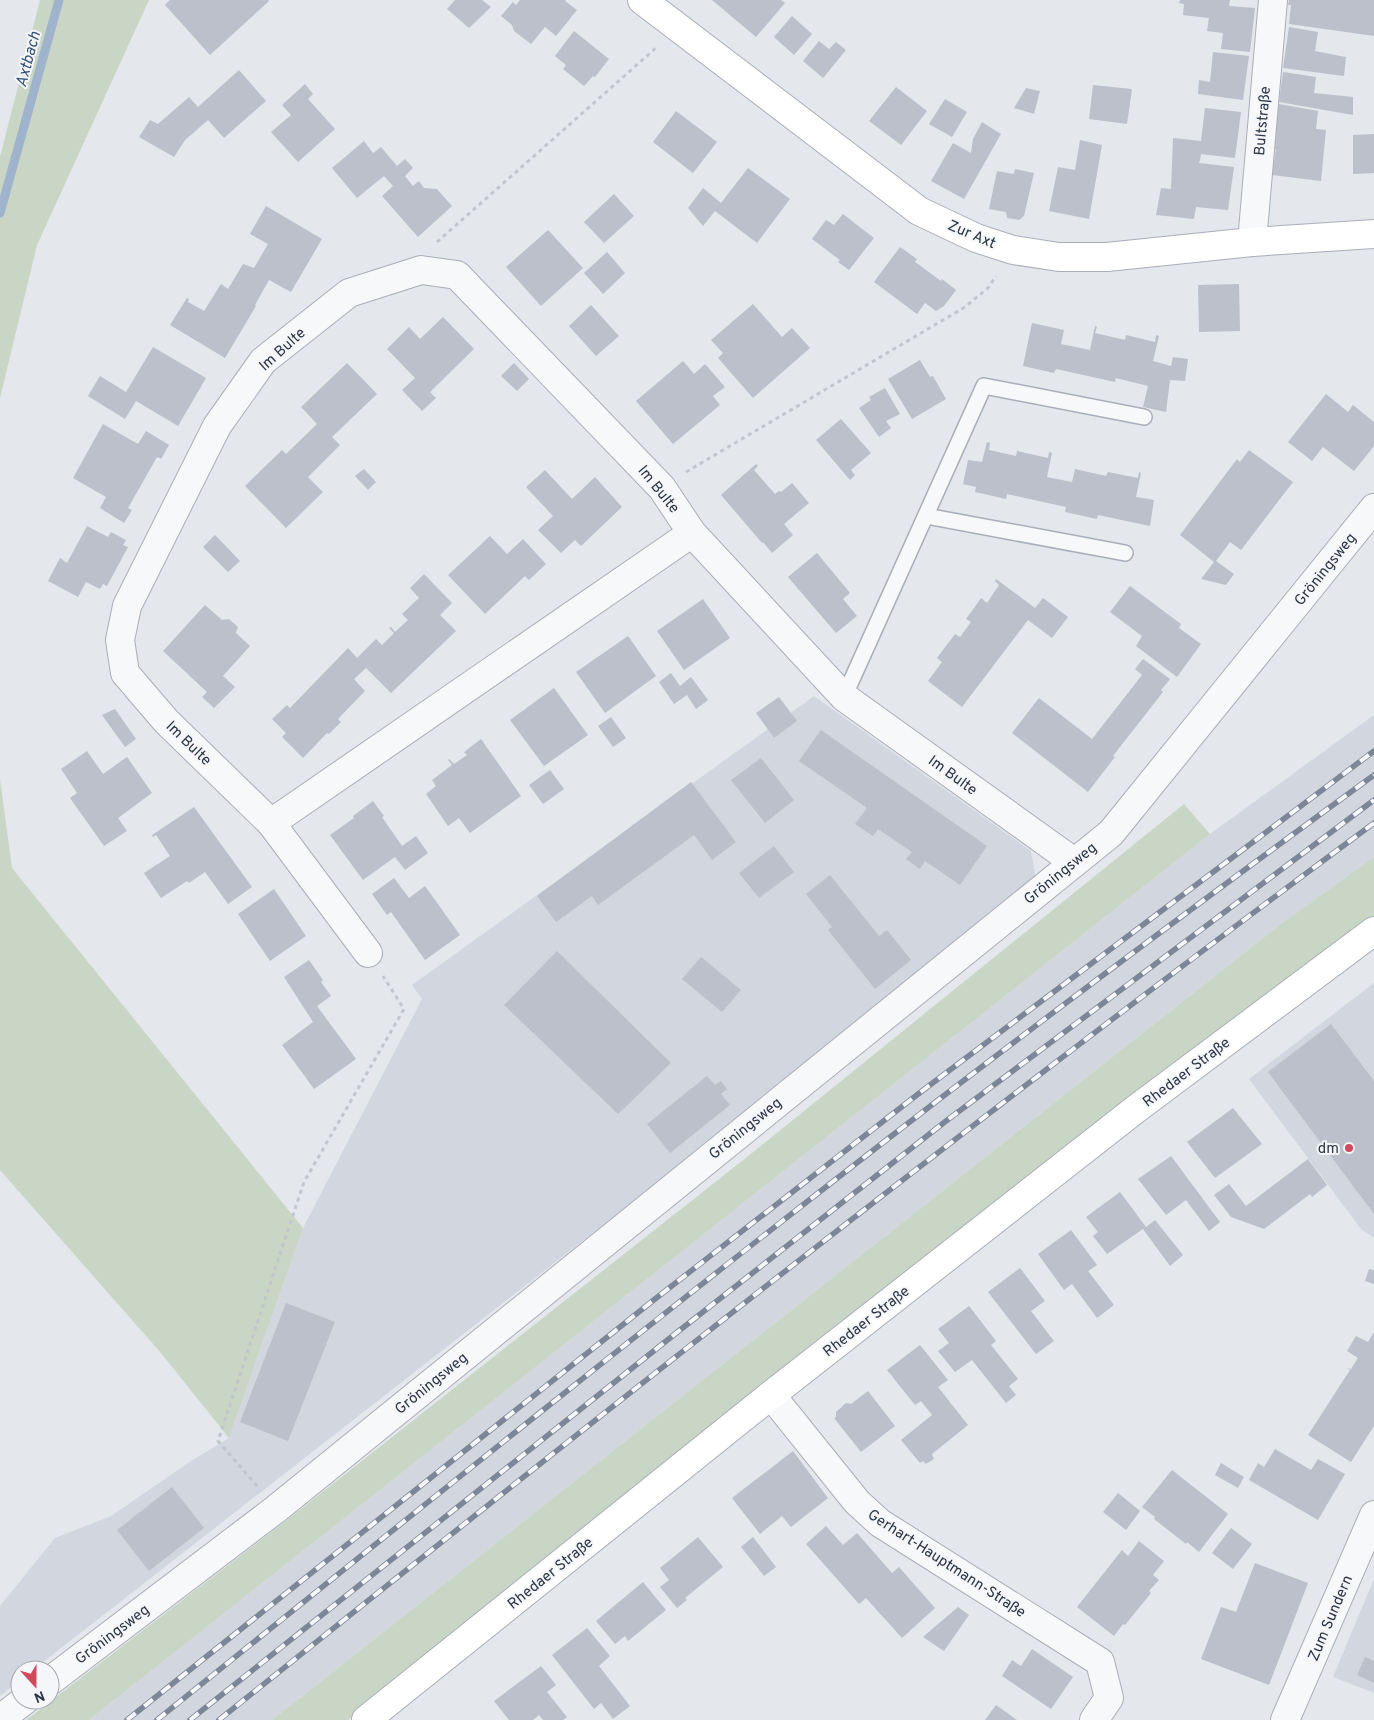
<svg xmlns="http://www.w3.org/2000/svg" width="1374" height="1720" font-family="Overpass,sans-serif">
  <rect width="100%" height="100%" fill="#e4e7ec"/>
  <g fill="#d2d6de">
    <path d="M814,696L1031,851L1037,886L33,1670H20V1680L0,1696V1606L55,1538L111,1516L191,1461L229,1438L303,1228L422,999L412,985Z"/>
    <path d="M1374,715V857L1281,924L272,1720H89L1210,834Z"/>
    <path d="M1374,983V1238L1361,1229L1249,1079Z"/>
    <path d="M1374,1579V1693L1333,1677Z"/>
  </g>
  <g fill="#c9d6c5">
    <path d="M40,0H149L37,245L0,398V157Z"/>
    <path d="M0,779L12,868L303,1228L229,1438L161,1353L0,1170Z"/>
    <path d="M1184,804L1210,834L89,1720H26L287,1520L747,1157Z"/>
    <path d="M1374,857V917L1313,963L348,1720H272L1281,924Z"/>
  </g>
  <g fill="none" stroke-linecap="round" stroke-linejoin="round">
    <path stroke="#9fb4cc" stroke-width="9" d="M0,213L59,0"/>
  </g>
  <g fill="#bbc0ca">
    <path d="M170,0H268L269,1L210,55L165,5Z"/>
    <path d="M455,0H482L491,7L469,28L447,9Z"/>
    <path d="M520,0H566L565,1L577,10L556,36L545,27L531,44L514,31L512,25L501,16L513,2L516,5Z"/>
    <path d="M712,0H781L785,3L756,37Z"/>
    <path d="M1180,0H1230L1229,6L1255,8L1250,52L1221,49L1223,33L1207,31L1209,18L1183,15L1184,4L1179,3Z"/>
    <path d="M1289,0H1374V36L1289,24L1291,5H1288Z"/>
    <path d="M792,16L812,34L794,55L774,37Z"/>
    <path d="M1289,27L1318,32L1315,51L1346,57L1344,76L1283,68Z"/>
    <path d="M574,31L609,59L595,77L593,76L584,86L563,69L566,65L555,56Z"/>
    <path d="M819,41L829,49L836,42L846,50L823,78L803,61Z"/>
    <path d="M1213,52L1249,56L1243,100L1198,94L1199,80L1210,82Z"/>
    <path d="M239,70L266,101L224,138L208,120L185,140L174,157L139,137L150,120L158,124L189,97L198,107Z"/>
    <path d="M1283,72L1316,77L1314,93L1353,97V115L1279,102Z"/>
    <path d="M305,84L313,94L308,99L335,129L298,162L271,132L291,115L282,105Z"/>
    <path d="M1093,85L1132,89L1127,124L1089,119Z"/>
    <path d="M896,87L927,111L901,145L869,121Z"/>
    <path d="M1026,88L1040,91L1034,114L1014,108Z"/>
    <path d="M945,99L967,112L952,137L929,124Z"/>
    <path d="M1279,104L1318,111L1316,129L1326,130L1321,181L1272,175L1276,149H1273Z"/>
    <path d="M1205,108L1241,112L1235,158L1201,154L1200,160L1199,163L1234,167L1228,210L1196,207L1194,219L1156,215L1161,188L1171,189L1173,138L1201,141Z"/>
    <path d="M676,111L717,142L693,173L653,142Z"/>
    <path d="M982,122L1001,134L964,199L931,181L953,143L971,153L973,139Z"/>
    <path d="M1374,134V173L1353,174V135Z"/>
    <path d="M1080,140L1102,145L1089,219L1049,211L1058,167L1075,170Z"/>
    <path d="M364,141L373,153L381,147L397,166L405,159L413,168L405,176L413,186L419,181L424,188L437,189L452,206L418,237L382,196L393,186L384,176L357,198L332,168Z"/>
    <path d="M748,168L790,199L757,243L715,211L703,226L688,208L703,188L721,203Z"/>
    <path d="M1015,169L1034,173L1024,216L1019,220L1007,218L1006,212L989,209L997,171L1014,174Z"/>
    <path d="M614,194L634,216L604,243L584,222Z"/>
    <path d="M266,206L322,239L291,292L269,280L255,305L256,306L225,358L170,325L187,298L189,299L188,302L204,311L221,284L228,289L243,264L254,268L268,244L250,234Z"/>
    <path d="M843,214L874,238L849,270L838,262L840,260L812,239L826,220L834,225Z"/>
    <path d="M548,230L583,268L541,306L506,267Z"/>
    <path d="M900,247L917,259L915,262L941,281L942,279L956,290L944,306L936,311L925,303L917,314L874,282Z"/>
    <path d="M607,252L625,273L603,294L584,273Z"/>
    <path d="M1239,284L1240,331L1199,332L1198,285Z"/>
    <path d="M753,304L782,337L792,328L810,348L753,398L718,358L723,353L711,340Z"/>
    <path d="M591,305L619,336L596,356L569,326Z"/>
    <path d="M443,317L474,349L430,392L436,398L422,411L402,390L415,378L387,349L409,327L420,339Z"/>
    <path d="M1032,323L1064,330L1061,344L1090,350L1095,326L1097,327L1095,333L1125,340L1126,335L1155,342L1156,335L1159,336L1153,361L1171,366L1173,357L1188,359L1185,381L1170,380L1166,412L1143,407L1148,386L1116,378L1115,382L1056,369L1054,373L1023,366Z"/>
    <path d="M153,347L206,378L178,426L136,401L125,419L88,396L100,376L126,392Z"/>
    <path d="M920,360L930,377L933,376L946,399L912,419L888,379Z"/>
    <path d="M683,361L694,374L705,364L725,387L713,396L720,405L673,444L636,401Z"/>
    <path d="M347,363L377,394L332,437L340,445L308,477L323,492L286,528L245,486L282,450L286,454L317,424L301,407Z"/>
    <path d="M514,363L529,379L517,391L501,376Z"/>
    <path d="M885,388L900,414L886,421L891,428L879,437L859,408L871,400L869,397Z"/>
    <path d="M1326,394L1348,412L1353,405L1374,422V446L1354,471L1323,447L1312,461L1288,442Z"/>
    <path d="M841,419L871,453L851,470L855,475L850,480L816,440Z"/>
    <path d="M103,424L138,444L146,431L169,445L161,459L157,457L128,508L132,510L124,523L100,508L106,497L73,478Z"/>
    <path d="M987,442L990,443L989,450L1016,456L1017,451L1048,458L1049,452L1052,453L1047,477L1072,482L1075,469L1106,476L1108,472L1138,478L1139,472L1141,473L1136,497L1154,500L1150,526L1098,515L1097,519L1065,512L1066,507L1007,494L1006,499L975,492L976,487L963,484L968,460L982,462Z"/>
    <path d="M1249,450L1293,482L1241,550L1230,542L1216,561L1234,574L1226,585L1201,579L1214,562L1180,535L1237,459L1240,462Z"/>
    <path d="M756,464L758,466L754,470L775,494L779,491L781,492L792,483L809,503L784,524L793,535L772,553L763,542L762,543L721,495Z"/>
    <path d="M364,469L376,482L368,490L355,476Z"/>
    <path d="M545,470L572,499L595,477L622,507L581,546L575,540L561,553L538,530L553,516L526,487Z"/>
    <path d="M87,526L108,537L111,532L126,540L123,545L128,547L107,586L103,584L100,589L86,582L78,597L48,581L60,558L67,563Z"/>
    <path d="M215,535L240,561L228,572L203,547Z"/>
    <path d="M490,536L507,554L523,539L546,564L529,580L525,576L485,614L448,575Z"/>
    <path d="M817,553L850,593L843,599L857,616L836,633L788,577Z"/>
    <path d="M424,574L452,603L440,615L456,631L391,693L366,668L354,679L365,691L338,719L341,722L329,734L327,733L303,758L282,737L286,733L272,719L287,705L290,708L348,648L357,658L376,639L382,645L394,633L389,628L391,627L395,632L408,620L402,614L419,598L410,588Z"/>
    <path d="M996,579L1035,608L1043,598L1068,617L1052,638L1028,620L962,707L928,681L942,662L937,658L955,634L960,637L971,622L966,619L981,598L987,603L999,585L995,581Z"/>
    <path d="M1130,586L1181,624L1179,628L1201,644L1177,677L1136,646L1142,636L1110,612Z"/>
    <path d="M703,599L730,638L684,670L657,631Z"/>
    <path d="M205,605L222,620L229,619L238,627L236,633L250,646L223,676L235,687L214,708L202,697L207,692L163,651Z"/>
    <path d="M628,636L656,676L605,713L576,672Z"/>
    <path d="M1143,659L1170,679L1161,690L1163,692L1113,756L1115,757L1088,792L1012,733L1039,698L1092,739L1142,675L1135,669Z"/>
    <path d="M671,673L680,686L691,677L708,700L696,709L687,695L674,704L659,682Z"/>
    <path d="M554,688L588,735L544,766L510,720Z"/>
    <path d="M779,697L797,721L774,738L756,713Z"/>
    <path d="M115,709L136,739L125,747L102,715Z"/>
    <path d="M611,717L626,738L613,747L598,726Z"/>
    <path d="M821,730L987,846L960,885L925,861L920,869L906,859L912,852L878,829L873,836L855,824L867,808L799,761Z"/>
    <path d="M481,739L521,796L470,833L459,818L448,826L426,794L436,786L432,780L452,765L448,760L449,759L454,764L467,755L464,752Z"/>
    <path d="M87,751L103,774L127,757L152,793L118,818L127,831L104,846L70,798L77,793L61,769Z"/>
    <path d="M761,758L794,800L765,823L731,780Z"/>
    <path d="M550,770L564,789L543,804L529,785Z"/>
    <path d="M691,782L736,842L712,860L694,835L598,905L592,896L556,922L537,896Z"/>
    <path d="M373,801L384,816L382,817L402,846L416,836L428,853L405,870L395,857L363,880L330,835L354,818L353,816Z"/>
    <path d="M194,807L252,887L228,904L205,872L189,883L187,881L161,898L144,873L170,856L156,835L153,837L152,835Z"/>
    <path d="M774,846L794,872L759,898L739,873Z"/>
    <path d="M830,875L879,936L887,930L911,960L875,989L828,930L832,927L806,894Z"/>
    <path d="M394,878L409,898L425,886L460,935L425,960L391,912L387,915L372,894Z"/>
    <path d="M274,889L306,936L270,961L238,914Z"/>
    <path d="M557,951L671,1063L618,1114L504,1005Z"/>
    <path d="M701,957L741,990L722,1012L682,979Z"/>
    <path d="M309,960L323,980L321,982L331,996L317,1006L356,1059L314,1089L282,1045L313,1022L284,977Z"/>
    <path d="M1331,1024L1374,1081V1214L1268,1072Z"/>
    <path d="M707,1076L715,1085L721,1081L727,1089L721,1094L730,1105L670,1153L647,1124Z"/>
    <path d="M1233,1108L1262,1144L1215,1178L1187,1142Z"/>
    <path d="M1171,1156L1220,1222L1209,1231L1186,1200L1166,1215L1138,1179Z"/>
    <path d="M1308,1159L1327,1185L1312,1197L1310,1194L1264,1229L1231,1217L1214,1195L1229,1184L1246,1206Z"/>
    <path d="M1120,1192L1146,1227L1155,1220L1183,1255L1170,1266L1143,1229L1107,1254L1093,1236L1098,1232L1086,1217Z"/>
    <path d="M1071,1230L1097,1265L1088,1271L1114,1305L1097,1318L1072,1284L1064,1290L1038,1254Z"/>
    <path d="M1020,1268L1045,1301L1031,1311L1054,1341L1036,1354L988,1292Z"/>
    <path d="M1369,1269L1374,1270V1284L1365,1281Z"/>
    <path d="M286,1303L335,1322L288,1441L240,1422Z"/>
    <path d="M969,1306L996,1341L991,1345L1018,1379L1009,1386L1016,1395L1006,1403L972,1360L955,1372L938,1351L949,1343L938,1329Z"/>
    <path d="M1374,1332V1426L1351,1462L1308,1435L1350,1370L1347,1368L1351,1369L1358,1358L1347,1351L1356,1336L1368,1342Z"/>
    <path d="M920,1345L948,1380L938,1387L968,1425L932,1454L934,1459L926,1464L923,1461L920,1463L901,1440L932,1415L921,1401L915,1405L887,1370Z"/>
    <path d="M868,1391L895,1426L861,1452L834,1418L836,1417V1412L846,1403L851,1404Z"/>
    <path d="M1275,1449L1311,1470L1318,1459L1345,1474L1318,1520L1249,1480L1258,1463L1264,1467Z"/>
    <path d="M793,1451L828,1498L791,1527L782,1516L760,1534L732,1498Z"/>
    <path d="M1221,1463L1244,1477L1238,1488L1215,1475Z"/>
    <path d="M1172,1470L1228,1514L1199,1552L1187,1542L1186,1544L1154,1519L1155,1517L1142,1507Z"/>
    <path d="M172,1487L204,1528L149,1571L117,1530Z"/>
    <path d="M1118,1493L1140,1511L1126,1530L1103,1512Z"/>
    <path d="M826,1526L843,1545L857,1533L892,1573L899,1567L935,1608L902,1638L866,1598L859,1604L806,1544Z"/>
    <path d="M1231,1528L1252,1544L1233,1569L1212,1553Z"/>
    <path d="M698,1537L723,1567L685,1598L687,1600L677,1608L660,1587L669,1580L660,1568Z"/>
    <path d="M753,1537L776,1567L764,1576L741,1547Z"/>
    <path d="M1139,1541L1164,1561L1153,1575L1159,1580L1149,1591L1151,1593L1125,1625L1123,1624L1114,1636L1077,1607L1122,1550L1128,1556Z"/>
    <path d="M1255,1563L1308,1583L1269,1685L1201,1659L1221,1607L1236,1612Z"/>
    <path d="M643,1582L666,1610L628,1641L625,1636L615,1644L596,1621Z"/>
    <path d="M958,1607L969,1615L944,1651L923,1637Z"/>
    <path d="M587,1628L610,1656L599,1666L630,1706L613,1719L601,1703L594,1709L552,1655Z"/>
    <path d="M1032,1649L1073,1677L1051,1709L1002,1676L1012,1660L1021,1666Z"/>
    <path d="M1365,1657L1374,1661V1683L1357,1675Z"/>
    <path d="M541,1666L556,1685L547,1692L567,1717L563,1720H543L539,1715L533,1720H509L494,1701Z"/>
    <path d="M996,1705L1017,1720H985Z"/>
  </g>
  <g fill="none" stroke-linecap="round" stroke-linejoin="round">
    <g stroke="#a9aeb7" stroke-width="18">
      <g id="lane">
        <path d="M926,516L1125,553"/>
        <path d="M844,697L984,386L1144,417"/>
      </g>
    </g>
    <g stroke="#a9aeb7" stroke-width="30">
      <g id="street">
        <path d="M1252,242L1273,0"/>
        <path d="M271,823L692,533"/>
        <path d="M368,953L271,823L166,721L125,673L120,640L127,606L217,426L263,361L349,293L421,270L457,275L662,488L692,533L844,697L1074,862"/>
        <path d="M771,1395L857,1502L880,1523L1100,1662L1109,1698L1094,1720"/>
        <path d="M50,1681L276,1509L1111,833L1374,508"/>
        <path d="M0,1719L25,1700"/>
        <path d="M1285,1720L1374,1515"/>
      </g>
    </g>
    <g stroke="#a9aeb7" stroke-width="30">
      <g id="secondary">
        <path d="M642,0L919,211L976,238L1013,250L1059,257H1107L1252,242L1374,234"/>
        <path d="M366,1720L771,1395L1136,1109L1374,931"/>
      </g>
    </g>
    <g stroke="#c2c5cb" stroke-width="3" stroke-dasharray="4 4" stroke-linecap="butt">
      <path d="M437,242L657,47"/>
      <path d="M686,472L965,307L988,288L996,276"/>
      <path d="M257,1486L218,1441L304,1182L404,1009L383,976"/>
    </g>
    <use href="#lane" stroke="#f7f8fa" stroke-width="15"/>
    <use href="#street" stroke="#f7f8fa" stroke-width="28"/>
    <use href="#secondary" stroke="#fff" stroke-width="28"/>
    <g stroke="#7d8696" stroke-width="5.5">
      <g id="rail">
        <path d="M127,1720L655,1299L922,1091L1374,751"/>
        <path d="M157,1720C414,1513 672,1305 933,1104C1079,992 1226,883 1374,775"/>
        <path d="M190,1720L680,1330L946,1121L1374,800"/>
        <path d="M219,1720C599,1415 982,1113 1374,823"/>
      </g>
    </g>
    <use href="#rail" stroke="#f4f6f9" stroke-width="4" stroke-dasharray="11" stroke-linecap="butt"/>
  </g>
  <circle fill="#d1495b" stroke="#f4f6f9" stroke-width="2" cx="1349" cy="1148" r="5"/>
  <g text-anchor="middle" stroke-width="4" stroke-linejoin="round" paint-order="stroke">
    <g font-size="15" fill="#2b3445" stroke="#f4f6f9">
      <text transform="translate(1262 121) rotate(-85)" y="5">Bultstraße</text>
      <text transform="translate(972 234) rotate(23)" y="5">Zur Axt</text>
      <text transform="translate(282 349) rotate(-42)" y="5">Im Bulte</text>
      <text transform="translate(659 489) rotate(51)" y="5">Im Bulte</text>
      <text transform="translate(1325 569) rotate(-51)" y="5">Gröningsweg</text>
      <text transform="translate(189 743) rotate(44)" y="5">Im Bulte</text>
      <text transform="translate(953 775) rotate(36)" y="5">Im Bulte</text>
      <text transform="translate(1060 873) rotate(-39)" y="5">Gröningsweg</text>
      <text transform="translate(1186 1072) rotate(-37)" y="5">Rhedaer Straße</text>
      <text transform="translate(745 1128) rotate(-39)" y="5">Gröningsweg</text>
      <text transform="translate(866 1321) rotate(-38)" y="5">Rhedaer Straße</text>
      <text transform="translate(431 1383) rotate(-39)" y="5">Gröningsweg</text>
      <text transform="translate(947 1563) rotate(33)" y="5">Gerhart-Hauptmann-Straße</text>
      <text transform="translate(550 1573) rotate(-39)" y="5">Rhedaer Straße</text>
      <text transform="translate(1330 1618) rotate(-67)" y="5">Zum Sundern</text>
      <text transform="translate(112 1634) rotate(-37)" y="5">Gröningsweg</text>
    </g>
    <g font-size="15" fill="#2b3445" stroke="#f4f6f9" text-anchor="end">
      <text x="1339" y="1153">dm</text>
    </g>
    <g font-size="16" font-style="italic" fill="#34527a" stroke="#f4f6f9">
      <text transform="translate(27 59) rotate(-75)" y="6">Axtbach</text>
    </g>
  </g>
  <g transform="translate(35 1685) rotate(159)"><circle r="24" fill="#f4f6f9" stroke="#a4a8b1"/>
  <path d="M0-4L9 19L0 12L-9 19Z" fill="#d1495b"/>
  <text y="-8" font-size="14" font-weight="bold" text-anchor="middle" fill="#2b3445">N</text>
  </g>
</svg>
